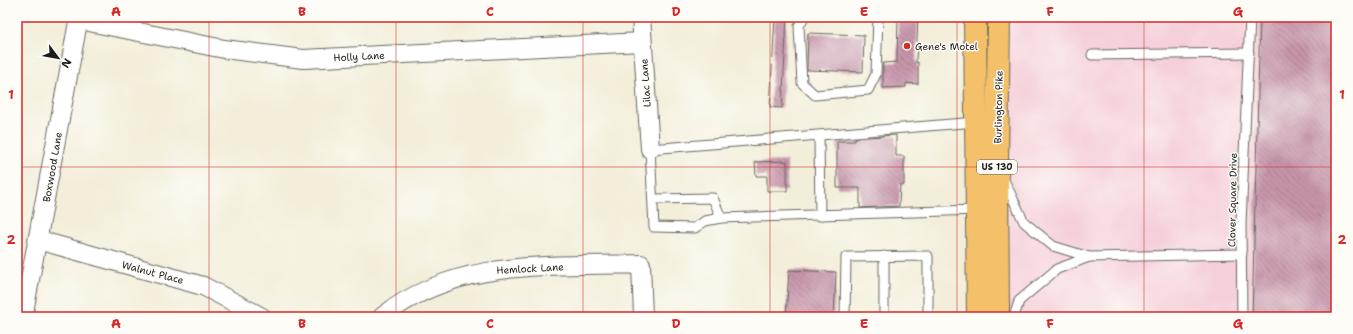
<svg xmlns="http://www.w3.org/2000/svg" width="1353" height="334" font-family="'Shantell Sans',sans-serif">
  <defs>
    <pattern id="building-back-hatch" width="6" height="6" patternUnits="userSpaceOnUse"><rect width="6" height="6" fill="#c794ab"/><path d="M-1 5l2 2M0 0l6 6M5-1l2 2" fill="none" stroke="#a1788a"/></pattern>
  </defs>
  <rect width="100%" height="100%" fill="#fdfcf7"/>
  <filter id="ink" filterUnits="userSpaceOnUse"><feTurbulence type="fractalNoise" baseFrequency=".025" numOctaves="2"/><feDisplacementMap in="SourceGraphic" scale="8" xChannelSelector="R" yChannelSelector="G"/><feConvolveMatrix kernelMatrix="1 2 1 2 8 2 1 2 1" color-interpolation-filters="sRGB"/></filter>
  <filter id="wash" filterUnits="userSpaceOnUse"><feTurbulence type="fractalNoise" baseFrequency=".012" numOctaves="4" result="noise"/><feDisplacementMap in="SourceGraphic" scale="16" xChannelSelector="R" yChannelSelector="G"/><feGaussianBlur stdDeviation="0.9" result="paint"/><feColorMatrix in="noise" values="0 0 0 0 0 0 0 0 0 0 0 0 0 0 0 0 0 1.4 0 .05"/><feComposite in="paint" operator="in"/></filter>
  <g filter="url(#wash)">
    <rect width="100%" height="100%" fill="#f3eed9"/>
    <path fill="#f5cfd9" d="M999,17H1336V317H998Z"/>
    <g id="blocks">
      <g fill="url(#building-back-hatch)">
        <path d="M775,17H787L782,108L770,107Z"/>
        <path d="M898,17H918L916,63L918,62V84L906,83V87L883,88V63L897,62Z"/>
        <path d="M1260,17H1336V317H1252Z"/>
        <path d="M808,33L864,35L863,72L807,70Z"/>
        <path d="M896,135V156H904V185H900L899,206L860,208V188H837V141H855V138Z"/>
        <path d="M787,161V191H767V176H756L755,162Z"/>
        <path d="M789,270L836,272L834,317H786Z"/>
      </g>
    </g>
  </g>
  <g filter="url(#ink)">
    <use href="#blocks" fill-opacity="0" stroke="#67665e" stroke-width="1"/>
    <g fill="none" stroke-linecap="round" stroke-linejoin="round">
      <g stroke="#67665e" stroke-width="11">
        <g id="service">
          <path d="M804,17L799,26L802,83L815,95L868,90L876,74L878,17"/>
          <path d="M1092,55L1249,53"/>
          <path d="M976,122L650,149L654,227L695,228L705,221L721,218L977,210"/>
          <path d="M819,135L820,216"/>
          <path d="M1003,178L1024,222L1053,246L1089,257L1057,269L1019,301L1014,317"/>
          <path d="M653,199L713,198L721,218"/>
          <path d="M884,256V317"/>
          <path d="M1089,257L1242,254"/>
          <path d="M845,317L846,257L928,256V317"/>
          <path d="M1242,317L1241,223L1250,17"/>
        </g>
      </g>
      <g stroke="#67665e" stroke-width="20">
        <g id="minor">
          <path d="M641,17L650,149"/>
          <path d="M79,20L224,49L303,59L642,42"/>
          <path d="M38,240L203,286L262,317"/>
          <path d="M23,317L79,17"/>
          <path d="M382,317C457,257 551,267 641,264L643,317"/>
        </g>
      </g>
      <g stroke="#67665e" stroke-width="24">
        <g id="trunk">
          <path d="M975,17L978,317"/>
          <path d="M998,317L997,163L999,17"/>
        </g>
      </g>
      <use href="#service" stroke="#fff" stroke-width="9"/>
      <use href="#minor" stroke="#fff" stroke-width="18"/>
      <use href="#trunk" stroke="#f4c16b" stroke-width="22"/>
    </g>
  </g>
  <path fill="none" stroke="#d62828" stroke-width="1" stroke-opacity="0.55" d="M209,17V317M396,17V317M583,17V317M770,17V317M957,17V317M1144,17V317M17,167H1336"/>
  <circle fill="#c8321e" stroke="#fdfcf7" stroke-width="1.5" cx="907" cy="46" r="4"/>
  <g text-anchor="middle" stroke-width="3" stroke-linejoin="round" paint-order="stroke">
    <rect fill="#fdfcf7" stroke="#605f5e" stroke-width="1" x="977" y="160" width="40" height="14" rx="3"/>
    <g font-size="9" font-weight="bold" fill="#1c1c1c">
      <text x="997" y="170">US 130</text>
    </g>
    <g font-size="10" fill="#1c1c1c" stroke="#fdfcf7" text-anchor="start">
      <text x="915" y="50">Gene's Motel</text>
    </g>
    <g font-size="10" fill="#1c1c1c" stroke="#fdfcf7">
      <text transform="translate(359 56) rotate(-3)" y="4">Holly Lane</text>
      <text transform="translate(645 83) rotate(-94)" y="4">Lilac Lane</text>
      <text transform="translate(998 107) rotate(-89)" y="4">Burlington Pike</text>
      <text transform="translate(52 167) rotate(-80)" y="4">Boxwood Lane</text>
      <text transform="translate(1232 200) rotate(-89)" y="4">Clover Square Drive</text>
      <text transform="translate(530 268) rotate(-3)" y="4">Hemlock Lane</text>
      <text transform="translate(153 272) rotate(15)" y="4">Walnut Place</text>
    </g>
  </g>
  <rect width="1353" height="334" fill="none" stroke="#fdfcf7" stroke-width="44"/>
  <g transform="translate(58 58) rotate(122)" stroke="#fdfcf7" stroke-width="3" paint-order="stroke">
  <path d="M0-3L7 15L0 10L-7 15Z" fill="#1c1c1c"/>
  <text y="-6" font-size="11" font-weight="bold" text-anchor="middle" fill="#1c1c1c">N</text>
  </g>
  <rect x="22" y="22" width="1309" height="290" fill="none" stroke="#d62828" stroke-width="1.5"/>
  <g font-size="13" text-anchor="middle" font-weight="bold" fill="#d62828">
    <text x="116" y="16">A</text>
    <text x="302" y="16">B</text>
    <text x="490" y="16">C</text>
    <text x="676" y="16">D</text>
    <text x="864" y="16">E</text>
    <text x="1050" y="16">F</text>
    <text x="1238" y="16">G</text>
    <text x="11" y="99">1</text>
    <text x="1342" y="99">1</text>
    <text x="11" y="244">2</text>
    <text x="1342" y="244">2</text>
    <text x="116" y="328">A</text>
    <text x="302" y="328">B</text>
    <text x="490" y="328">C</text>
    <text x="676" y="328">D</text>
    <text x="864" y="328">E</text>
    <text x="1050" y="328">F</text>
    <text x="1238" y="328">G</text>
  </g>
</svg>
